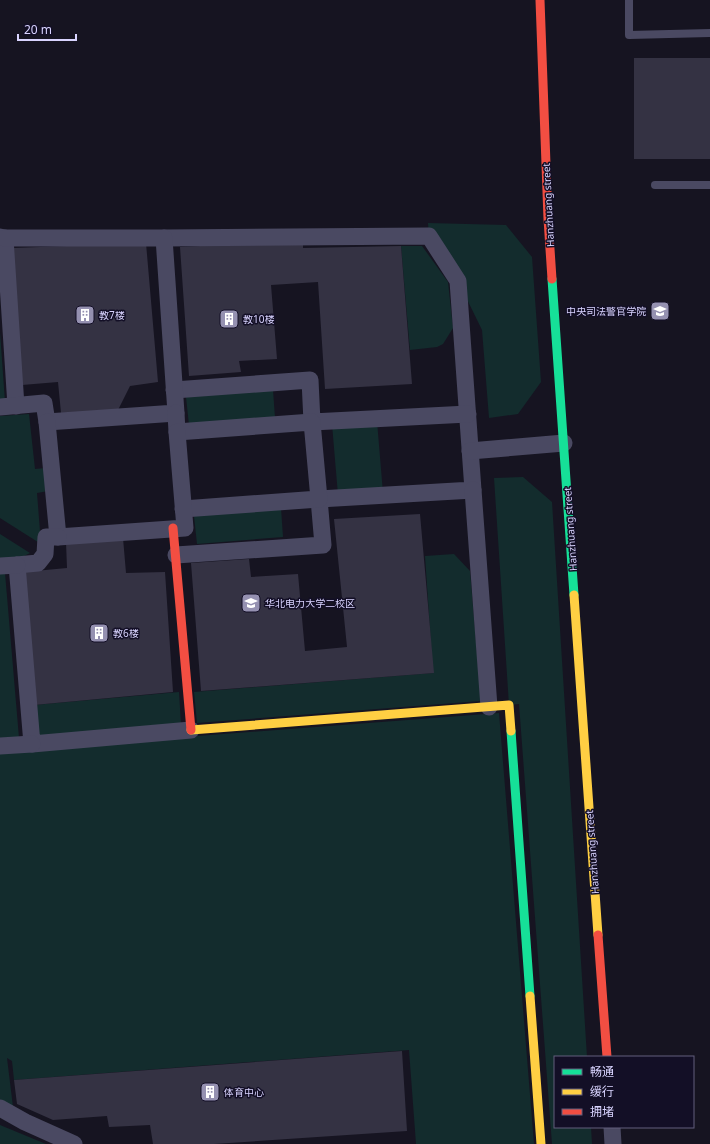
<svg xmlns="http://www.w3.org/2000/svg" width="710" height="1144" font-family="'Noto Sans','Noto Sans SC',sans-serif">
  <rect width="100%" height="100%" fill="#161421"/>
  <g fill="#132c2d">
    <path d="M428,223L506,225L532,257L541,382L518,414L489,418L482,330L458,281L429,236Z"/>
    <path d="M401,246H422L448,282L453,328L443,344L437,347L410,350Z"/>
    <path d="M0,332L5,402H0Z"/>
    <path d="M273,390L275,418L189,425L186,397Z"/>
    <path d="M29,414L35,469L46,468L48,491L37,493L41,544L0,518V416Z"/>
    <path d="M377,421L383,493L338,495L332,424Z"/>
    <path d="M523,477L552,502L587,1057H555V1127H591L592,1144H552L519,704L509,705L494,478Z"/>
    <path d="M281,508L283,537L197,544L194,516Z"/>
    <path d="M0,534L30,553L22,557L0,559Z"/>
    <path d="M454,554L470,571L481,701L197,723L194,692L433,673L425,556Z"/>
    <path d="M0,573H5L19,738L0,739Z"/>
    <path d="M179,692L181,725L37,737L34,705Z"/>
    <path d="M499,713L534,1144H416L409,1050L14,1080L12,1061L7,1058L13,1107L0,1100V751Z"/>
    <path d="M0,1125L46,1144H0Z"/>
  </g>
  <g fill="#343243">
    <rect x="634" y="58" width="76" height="101"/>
    <path d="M303,241V248L401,246L412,384L325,389L318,282L271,285L277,359L239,361L241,372L189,376L180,247Z"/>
    <path d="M146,243L158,382L130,386L118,410L61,413L58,382L22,385L13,248Z"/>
    <path d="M420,514L434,673L201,691L191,563L249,559L251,577L298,574L305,651L347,647L334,519Z"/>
    <path d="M123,538L126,573L165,572L173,692L34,705L24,572L67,568L66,542Z"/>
    <path d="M402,1051L407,1131L214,1144H153L150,1125L109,1127L107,1116L53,1120L17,1104L14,1080Z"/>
  </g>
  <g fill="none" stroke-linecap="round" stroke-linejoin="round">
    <g stroke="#4a4962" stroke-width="8">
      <path d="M629,0V35L710,33"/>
      <path d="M655,185H710"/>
    </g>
    <g stroke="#4a4962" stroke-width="17">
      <path d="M0,237L5,238L16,406"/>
      <path d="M164,238L429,236L458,281L473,490L319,499L323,545L176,555"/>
      <path d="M174,390L310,380L312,422L468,414"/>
      <path d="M0,407L44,403L47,422L176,413L164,238H5"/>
      <path d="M176,413L177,432L312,422L319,499L183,509"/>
      <path d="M47,422L58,537L185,528L177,432"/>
      <path d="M470,451L564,443"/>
      <path d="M473,490L489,707"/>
      <path d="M58,537H46L45,554L38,563L17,565L32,744L191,730"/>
      <path d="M0,566L17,565"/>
      <path d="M0,746L32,744"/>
      <path d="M0,1108L25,1122L74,1144"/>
      <path d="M612,1127L613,1144"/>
    </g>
    <g stroke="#16e098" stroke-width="9">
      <path d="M552,279L574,595"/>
      <path d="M511,731L530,996"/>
    </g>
    <g stroke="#ffcf43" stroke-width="9">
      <path d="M574,595L598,935"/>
      <path d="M191,730L509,705L511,731"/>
      <path d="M530,996L541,1144"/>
    </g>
    <g stroke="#f24e42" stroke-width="9">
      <path d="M540,0L548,219L552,279"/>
      <path d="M173,528L191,730"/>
      <path d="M598,935L607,1057"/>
    </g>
  </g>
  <defs>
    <g id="university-square" transform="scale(1)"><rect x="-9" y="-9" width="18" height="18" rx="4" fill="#9591b1" stroke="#130f26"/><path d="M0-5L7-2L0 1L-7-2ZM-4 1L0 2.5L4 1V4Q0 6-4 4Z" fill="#fff"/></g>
    <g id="building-square" transform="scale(1)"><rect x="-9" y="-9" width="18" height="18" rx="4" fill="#9591b1" stroke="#130f26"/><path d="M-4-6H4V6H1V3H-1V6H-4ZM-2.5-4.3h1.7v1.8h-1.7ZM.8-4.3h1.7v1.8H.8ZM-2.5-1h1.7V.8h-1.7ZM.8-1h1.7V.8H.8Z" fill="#fff"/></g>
  </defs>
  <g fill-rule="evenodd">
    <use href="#university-square" x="660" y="311"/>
    <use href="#building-square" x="85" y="315"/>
    <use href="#building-square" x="229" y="319"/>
    <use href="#university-square" x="251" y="603"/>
    <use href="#building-square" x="99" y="633"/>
    <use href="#building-square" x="210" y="1092"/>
  </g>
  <g text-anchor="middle" stroke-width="3" stroke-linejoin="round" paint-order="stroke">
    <g font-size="10" fill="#d9d4ff" stroke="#130f26">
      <text transform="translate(548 205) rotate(-93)" y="4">Hanzhuang street</text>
      <text transform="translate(570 529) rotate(-94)" y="4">Hanzhuang street</text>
      <text transform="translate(592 852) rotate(-94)" y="4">Hanzhuang street</text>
    </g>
    <g font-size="10" fill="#d9d4ff" stroke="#130f26" text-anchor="start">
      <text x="646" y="315" text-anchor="end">中央司法警官学院</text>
      <text x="99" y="319">教7楼</text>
      <text x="243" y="323">教10楼</text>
      <text x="265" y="607">华北电力大学二校区</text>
      <text x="113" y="637">教6楼</text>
      <text x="224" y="1096">体育中心</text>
    </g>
  </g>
  <rect x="554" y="1056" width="140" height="72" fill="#130f26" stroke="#625e7d"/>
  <rect x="562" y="1069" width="20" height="6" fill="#16e098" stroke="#625e7d"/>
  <text x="590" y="1076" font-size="12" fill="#d9d4ff">畅通</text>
  <rect x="562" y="1089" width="20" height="6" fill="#ffcf43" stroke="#625e7d"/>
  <text x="590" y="1096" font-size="12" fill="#d9d4ff">缓行</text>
  <rect x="562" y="1109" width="20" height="6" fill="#f24e42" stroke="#625e7d"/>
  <text x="590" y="1116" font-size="12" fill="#d9d4ff">拥堵</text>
  <path d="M18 34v6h58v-6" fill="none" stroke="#d9d4ff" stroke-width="2"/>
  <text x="24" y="34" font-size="12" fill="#d9d4ff" stroke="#130f26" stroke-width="3" paint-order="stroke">20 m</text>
</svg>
